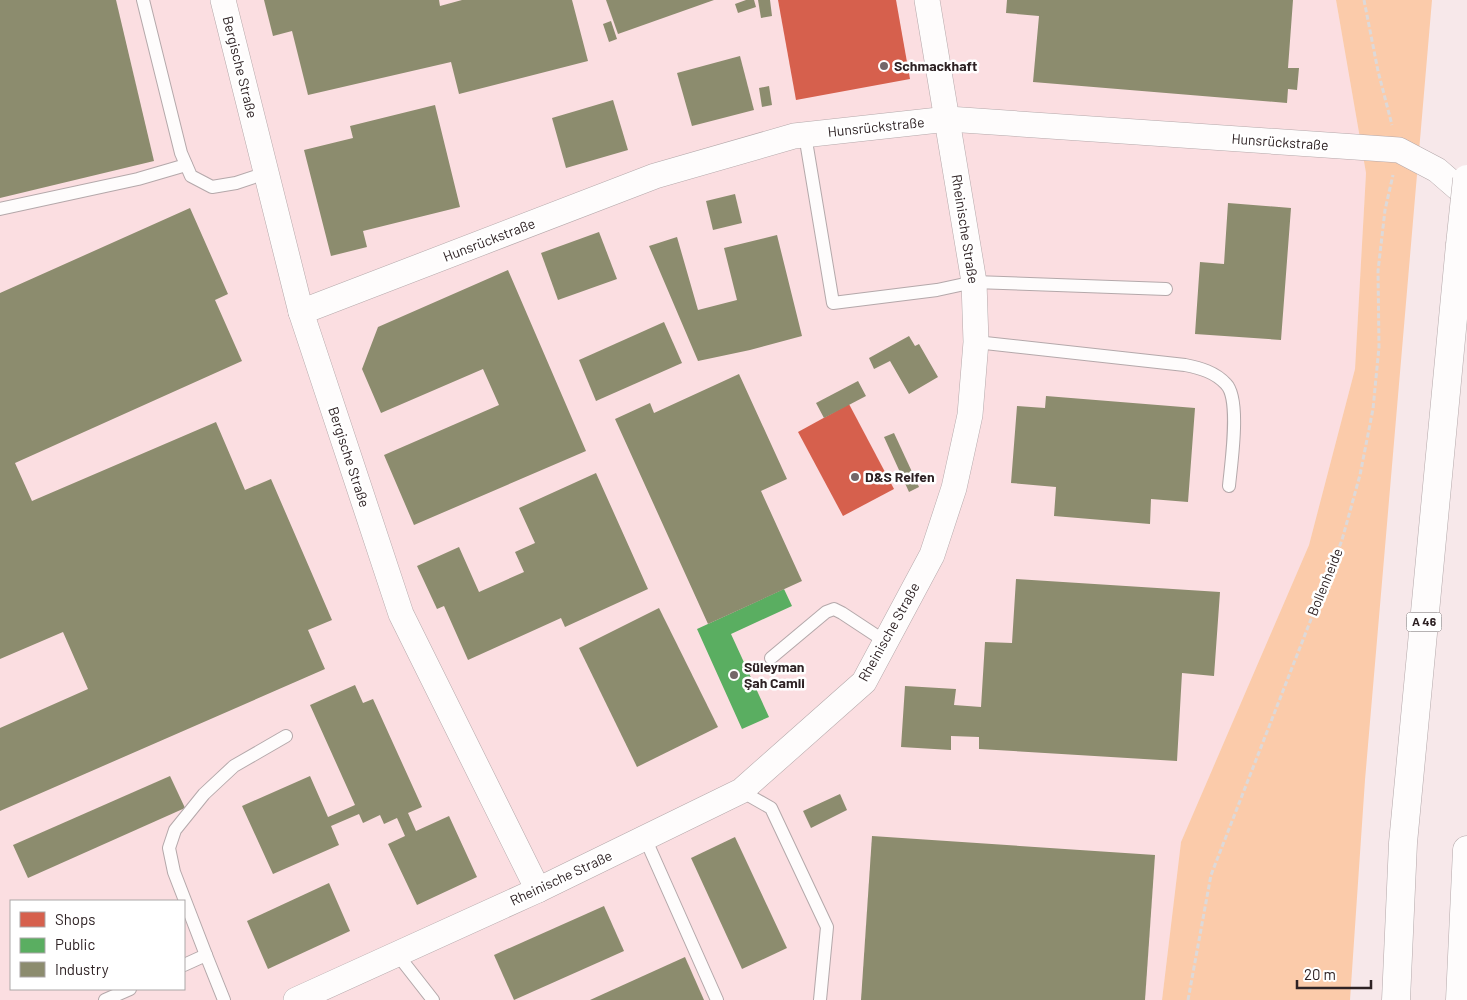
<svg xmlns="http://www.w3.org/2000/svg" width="1467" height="1000" font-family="Barlow,sans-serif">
  <rect width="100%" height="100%" fill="#f7e8ea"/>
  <path fill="#fbdee1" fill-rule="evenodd" d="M0,0H1336L1366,173L1355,369L1309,545L1181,842L1162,1000H0ZM11,901H184V989H11Z"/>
  <path fill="#fbcbaa" d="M1336,0H1432L1365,780L1350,1000H1162L1181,842L1309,545L1355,369L1366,173Z"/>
  <g fill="#d6604d">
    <path d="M778,0H896L910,79L796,100Z"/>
    <path d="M849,404L894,489L843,516L798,432Z"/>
  </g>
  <path fill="#5aae61" d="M784,589L792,606L731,634L769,717L742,729L697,629Z"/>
  <g fill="#8c8c6e">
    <path d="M0,0H116L154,161L0,198Z"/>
    <path d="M264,0H439L440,6L462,0H572L588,61L459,94L451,62L308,95L292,31L273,36Z"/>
    <path d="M606,0H714L618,34Z"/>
    <path d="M746,0H754L756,7L738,13L735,4Z"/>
    <path d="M758,0H770L772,16L761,18Z"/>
    <path d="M1007,0H1293L1288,68H1299L1297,90L1288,89L1287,103L1033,82L1039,16L1006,13Z"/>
    <path d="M611,21L617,39L609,42L603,24Z"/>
    <path d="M740,56L754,110L692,126L677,73Z"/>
    <path d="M769,86L772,105L762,107L759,88Z"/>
    <path d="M613,100L628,150L566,168L552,118Z"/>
    <path d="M435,105L460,207L363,231L367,247L331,256L304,150L353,138L350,126Z"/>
    <path d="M735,194L742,223L713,230L706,201Z"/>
    <path d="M1228,203L1291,208L1281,340L1195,334L1200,262L1224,264Z"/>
    <path d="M190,208L228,294L215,300L242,361L15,463L32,501L216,422L245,490L271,479L332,620L308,630L325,669L0,811V728L88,689L63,632L0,659V293Z"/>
    <path d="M599,232L617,279L558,300L541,253Z"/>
    <path d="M777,235L802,336L750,350L698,361L649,246L677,237L698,310L737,300L724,248Z"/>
    <path d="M508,270L586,451L414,525L384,455L499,405L483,369L381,413L362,369L378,327Z"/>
    <path d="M664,322L682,363L596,401L579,360Z"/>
    <path d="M909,336L915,346L919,344L938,377L909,394L890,361L874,369L869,358Z"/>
    <path d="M739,374L787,479L761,491L802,581L708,624L615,419L650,403L654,413Z"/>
    <path d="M858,381L866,396L824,418L816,403Z"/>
    <path d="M1046,396L1195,408L1188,502L1151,499L1150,524L1054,516L1056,487L1011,483L1017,406L1045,408Z"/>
    <path d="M894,433L919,487L909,492L884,437Z"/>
    <path d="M596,473L648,589L565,627L561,618L468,660L444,606L437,609L417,566L459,547L479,592L524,572L515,552L535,543L519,508Z"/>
    <path d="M1016,579L1220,592L1214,676L1182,673L1177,761L979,749V737L951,736V750L901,747L905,686L956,689L954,705L981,707L985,642L1012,643Z"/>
    <path d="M659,608L718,727L637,767L579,648Z"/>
    <path d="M355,685L363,703L373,699L422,807L408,813L416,831L449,816L477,877L417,905L388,844L405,836L397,818L384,824L380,815L363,823L359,814L331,826L339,845L273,874L242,806L310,776L328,817L355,805L310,705Z"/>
    <path d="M170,776L185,808L28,878L13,845Z"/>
    <path d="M840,794L847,810L811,828L803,811Z"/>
    <path d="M872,836L1155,855L1145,1000H861Z"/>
    <path d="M735,837L787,948L742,969L691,858Z"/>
    <path d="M329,883L350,931L268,969L247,921Z"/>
    <path d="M604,906L624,951L514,1000L494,955Z"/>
    <path d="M685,957L704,1000H590Z"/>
  </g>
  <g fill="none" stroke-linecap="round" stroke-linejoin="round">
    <g stroke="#b4a8aa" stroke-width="14">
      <g id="service">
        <path d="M143,0L181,153L191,176L212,187L236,183L266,173"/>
        <path d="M805,135L833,303L937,290L974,282L1166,289"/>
        <path d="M0,209L138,179L186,165"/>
        <path d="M976,342L1185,365C1200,368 1215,372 1226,384C1241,399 1231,464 1229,486"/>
        <path d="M771,658L826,612L834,609L842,613L886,642"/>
        <path d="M741,791L771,808L827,927L820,1000"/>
        <path d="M645,838L717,1000"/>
        <path d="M397,954L433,1000"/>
        <path d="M206,955L174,872L169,848L175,830L204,794L234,766L286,736"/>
        <path d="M184,965L206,955L224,1000"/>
        <path d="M105,1000L130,989"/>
      </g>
    </g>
    <g stroke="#b4a8aa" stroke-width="26">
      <g id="minor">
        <path d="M223,0L301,312L401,614L538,890"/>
        <path d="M301,312L655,176L794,136L948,119L1399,150L1437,170L1467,196"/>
        <path d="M296,1000L538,890L741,791L864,682L932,555L954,488L970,415L976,342L974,282L927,0"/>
      </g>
    </g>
    <g stroke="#b4a8aa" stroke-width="29">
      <g id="motorway">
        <path d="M1396,1000L1403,843L1460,245"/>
        <path d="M1460,1000L1467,850"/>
      </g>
    </g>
    <g stroke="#ddd9d9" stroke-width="3" stroke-dasharray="5 2.5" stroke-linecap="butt">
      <path d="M1364,0L1378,71L1392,125"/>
      <path d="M1188,1000L1211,875L1342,540L1360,475L1373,409L1379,347L1378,271L1385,210L1393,175"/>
    </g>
    <use href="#service" stroke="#fefcfc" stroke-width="12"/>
    <use href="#minor" stroke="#fefcfc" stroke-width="25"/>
    <use href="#motorway" stroke="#fefcfc" stroke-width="28"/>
    <g stroke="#b4a8aa" stroke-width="29" stroke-linecap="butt">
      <path id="motorway-bridge" d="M1460,245L1467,179"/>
    </g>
    <use href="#motorway-bridge" stroke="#fefcfc" stroke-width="28"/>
  </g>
  <g fill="#746769" stroke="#fff" stroke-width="2">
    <circle cx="884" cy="66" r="5"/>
    <circle cx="855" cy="477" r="5"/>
    <circle cx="734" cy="675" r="5"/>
  </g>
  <g text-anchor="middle" stroke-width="5" stroke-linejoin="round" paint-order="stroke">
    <rect fill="#fff" stroke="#6d6466" stroke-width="1" x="1406.5" y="612.5" width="35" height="19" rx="4"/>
    <g font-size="12" font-weight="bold" fill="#2e2224">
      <text x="1424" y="626">A 46</text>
    </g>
    <g font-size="14" font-weight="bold" fill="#2e2224" stroke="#fff" text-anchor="start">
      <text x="894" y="71">Schmackhaft</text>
      <text x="865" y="482">D&amp;S Reifen</text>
      <text x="744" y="672">Süleyman<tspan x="744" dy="16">Şah Camii</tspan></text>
    </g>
    <g font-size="14" fill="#2e2224" stroke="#fff">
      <text transform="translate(240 67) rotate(76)" y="5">Bergische Straße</text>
      <text transform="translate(876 127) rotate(-6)" y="5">Hunsrückstraße</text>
      <text transform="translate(1280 142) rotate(4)" y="5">Hunsrückstraße</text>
      <text transform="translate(965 229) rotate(81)" y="5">Rheinische Straße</text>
      <text transform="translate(489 240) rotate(-21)" y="5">Hunsrückstraße</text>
      <text transform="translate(349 457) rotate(72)" y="5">Bergische Straße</text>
      <text transform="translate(1325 582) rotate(-68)" y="5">Bollenheide</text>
      <text transform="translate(889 632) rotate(-61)" y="5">Rheinische Straße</text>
      <text transform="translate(561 878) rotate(-25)" y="5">Rheinische Straße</text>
    </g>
  </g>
  <rect x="10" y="900" width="175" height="90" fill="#ffffff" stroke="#aba7a7"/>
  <rect x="20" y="912" width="25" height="15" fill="#d6604d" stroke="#aba7a7"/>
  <text x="55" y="925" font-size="15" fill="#2e2224">Shops</text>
  <rect x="20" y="938" width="25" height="15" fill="#5aae61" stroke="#aba7a7"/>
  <text x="55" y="950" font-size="15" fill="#2e2224">Public</text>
  <rect x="20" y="962" width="25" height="15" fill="#8c8c6e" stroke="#aba7a7"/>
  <text x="55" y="975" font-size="15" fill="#2e2224">Industry</text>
  <path d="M1297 980v8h74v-8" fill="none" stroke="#2e2224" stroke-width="2.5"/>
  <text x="1304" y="980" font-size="15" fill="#2e2224" stroke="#ffffff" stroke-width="4" paint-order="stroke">20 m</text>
</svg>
